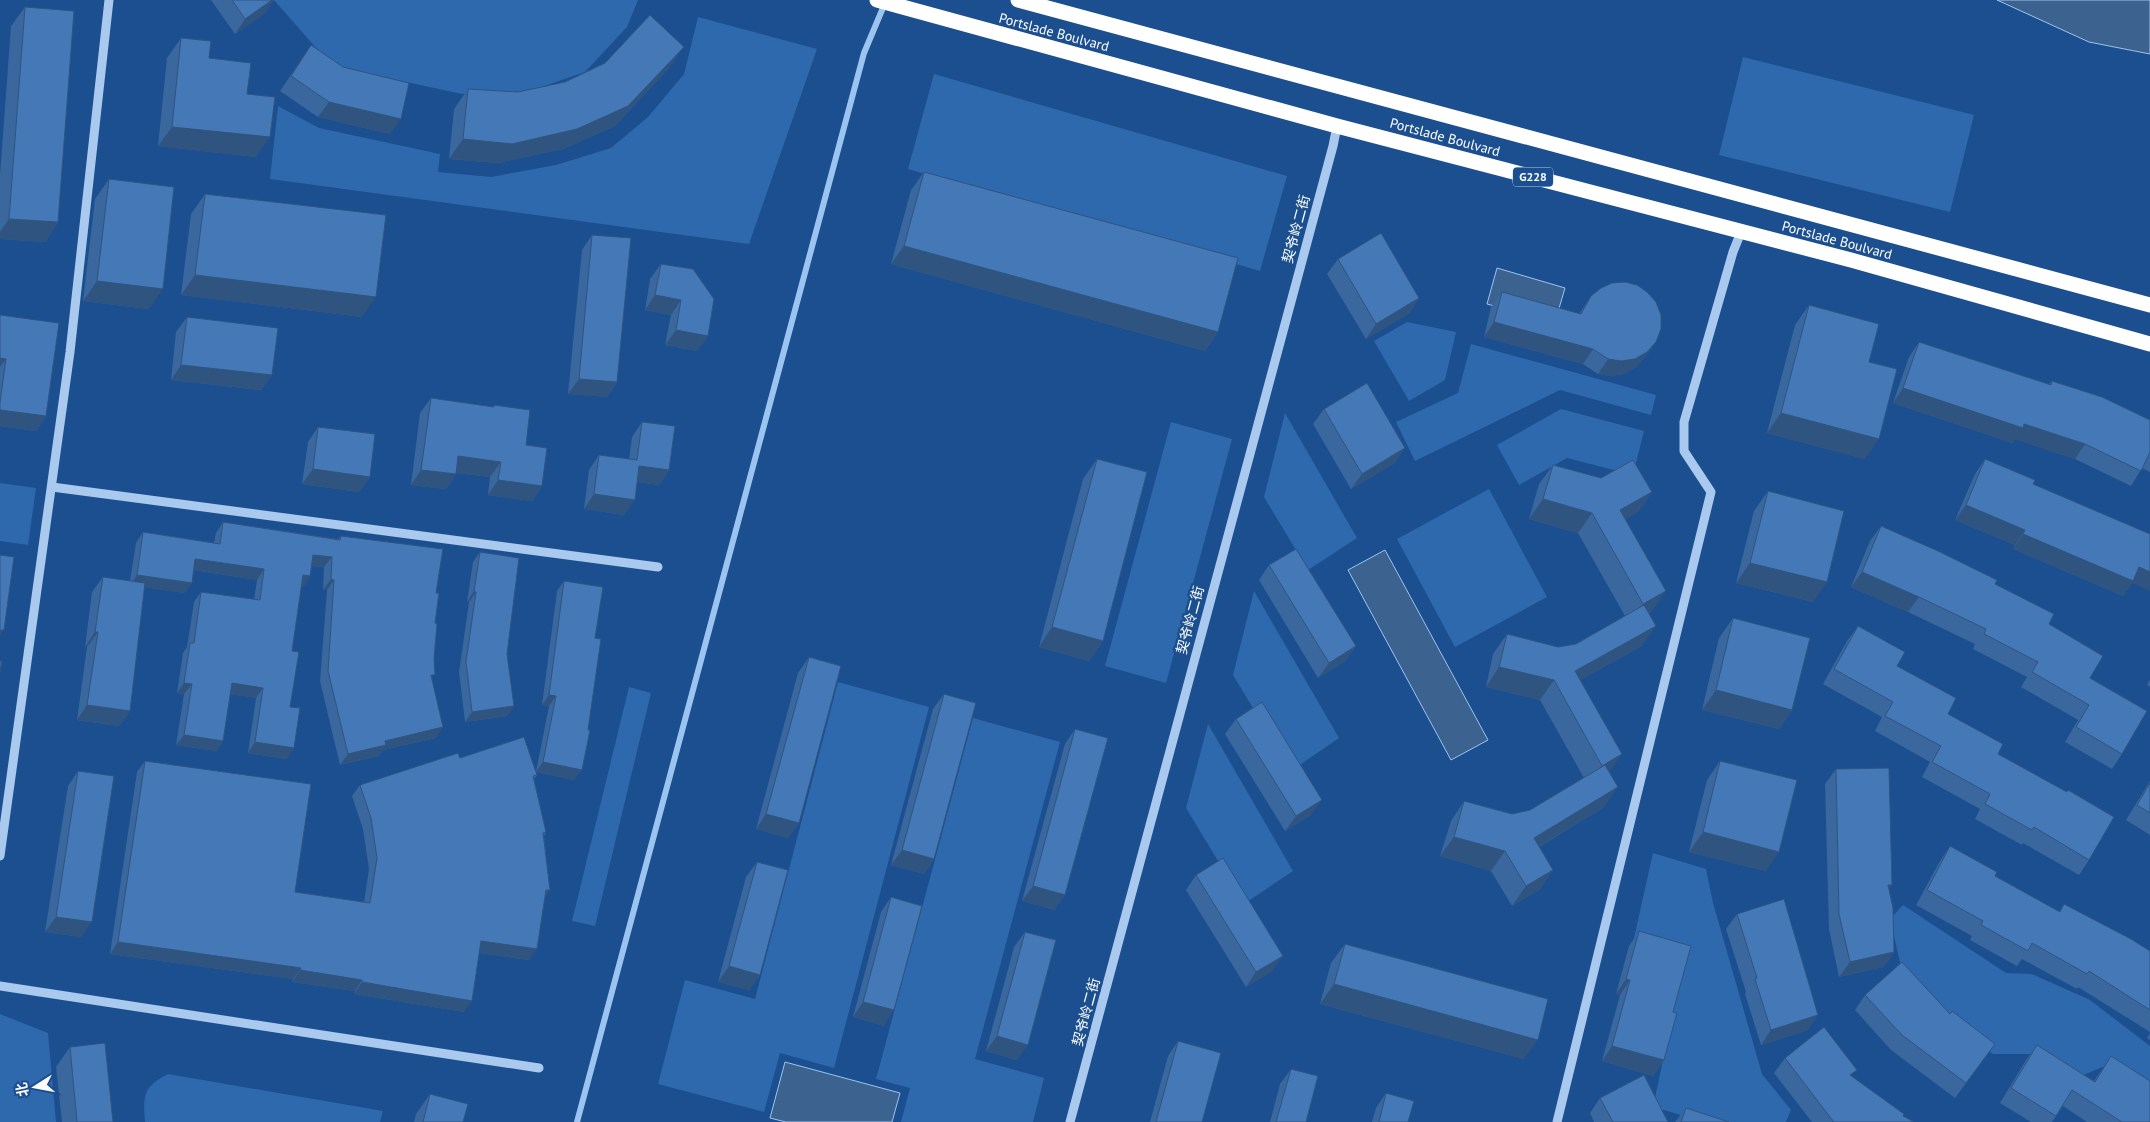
<svg xmlns="http://www.w3.org/2000/svg" width="2150" height="1122" font-family="'PT Sans','Noto Sans SC',sans-serif">
  <rect width="100%" height="100%" fill="#1b4f8f"/>
  <g fill="#2e69ad">
    <path d="M274,0H638L627,27L585,72L530,91L462,94L332,66Z"/>
    <path d="M698,17L817,49L749,244L270,179L278,106L319,128L440,154L438,172L491,177L556,165L611,148L648,117L684,74Z"/>
    <path d="M1743,57L1974,115L1950,212L1719,155Z"/>
    <path d="M934,74L1287,176L1260,271L908,169Z"/>
    <path d="M1407,322L1456,332L1445,380L1409,401L1374,341Z"/>
    <path d="M1471,344L1656,395L1651,415L1560,390L1415,461L1396,422L1458,393Z"/>
    <path d="M1561,409L1644,431L1633,475L1567,458L1519,485L1497,445Z"/>
    <path d="M1285,413L1357,538L1308,570L1264,497Z"/>
    <path d="M1171,422L1232,439L1166,683L1105,666Z"/>
    <path d="M0,483L36,488L28,545L0,541Z"/>
    <path d="M1489,489L1547,597L1455,647L1397,539Z"/>
    <path d="M1254,591L1339,738L1291,771L1233,675Z"/>
    <path d="M838,682L929,707L834,1068L780,1053L764,1112L658,1084L685,980L755,999Z"/>
    <path d="M629,687L651,693L595,926L572,921Z"/>
    <path d="M973,718L1060,742L975,1059L1044,1078L1033,1122H901L910,1088L876,1079Z"/>
    <path d="M1208,724L1293,871L1244,904L1186,808Z"/>
    <path d="M1653,853L1706,869L1713,903L1762,1074L1791,1110L1786,1122H1705L1653,1107L1686,952L1634,938Z"/>
    <path d="M1903,905L2006,973L2032,974L2090,1000L2150,1046V1095L2105,1066L2074,1079L2032,1054H1993L1937,1015L1900,962L1890,919Z"/>
    <path d="M0,1014L48,1033L56,1122H0Z"/>
    <path d="M168,1074L383,1111L380,1122H145C143,1095 143,1087 168,1074Z"/>
  </g>
  <g fill="#3c6290" stroke="#9cc4f0">
    <path d="M1997,0H2150V54L2089,42Z"/>
    <path d="M1497,268L1565,288L1555,322L1487,304Z"/>
    <path d="M1385,550L1488,740L1451,760L1348,570Z"/>
    <path d="M785,1062L900,1093L892,1122H786L770,1118Z"/>
  </g>
  <g fill="none" stroke-linecap="round" stroke-linejoin="round">
    <path stroke="#9cc4f0" stroke-width="6" d="M577,1122L864,53L885,3"/>
    <g stroke="#a9c9ee" stroke-width="9">
      <path d="M52,487L658,567"/>
      <path d="M0,856L70,352L109,0"/>
      <path d="M0,986L539,1068"/>
      <path d="M1070,1122L1333,146L1337,126"/>
      <path d="M1557,1122L1711,492L1684,451V422L1733,252L1741,232"/>
    </g>
    <g stroke="#fff" stroke-width="15">
      <path d="M877,0L1337,126L1851,260L2150,344"/>
      <path d="M1018,0L2150,305"/>
    </g>
  </g>
  <g fill="#3a679d">
    <path d="M211,0H274L265,13L235,34Z"/>
    <path d="M25,7L58,222L45,242L0,239V175L11,26Z"/>
    <path d="M181,38L209,58L247,94L256,157L158,146L167,58Z"/>
    <path d="M311,45L390,134L318,117L280,91Z"/>
    <path d="M670,67L615,126L563,149L498,163L449,159L454,109L468,89L518,92Z"/>
    <path d="M924,172L1218,332L1205,351L891,264L911,190Z"/>
    <path d="M109,179L149,309L83,301L95,199Z"/>
    <path d="M205,194L362,317L181,295L191,214Z"/>
    <path d="M592,235L617,382L607,397L568,394L582,250Z"/>
    <path d="M1338,259L1419,298L1409,313L1366,339L1327,274Z"/>
    <path d="M661,264L708,336L697,351L665,345L671,315L645,310L650,279Z"/>
    <path d="M1502,292L1579,314L1591,296L1656,342L1645,357L1636,367L1624,374L1611,376L1598,374L1583,364L1484,337L1491,307Z"/>
    <path d="M1809,305L1869,362L1865,459L1767,433L1795,325Z"/>
    <path d="M0,315L46,416L36,431L0,426Z"/>
    <path d="M187,317L272,375L261,390L171,380L176,332Z"/>
    <path d="M1919,342L2049,384L2052,381L2150,420V472L2142,468L2131,486L2075,459L2015,439L2012,443L1893,403L1909,357Z"/>
    <path d="M431,398L493,407L494,405L526,445L542,486L532,501L488,495L490,477L456,473V474L446,489L411,485L420,413Z"/>
    <path d="M1324,409L1395,463L1351,489L1313,424Z"/>
    <path d="M642,422L669,470L659,485L637,482L624,515L584,509L589,470L599,455L629,459L632,437Z"/>
    <path d="M318,427L370,477L359,492L302,484L308,442Z"/>
    <path d="M1097,459L1103,641L1089,661L1039,647L1083,479Z"/>
    <path d="M1985,459L2033,484L2132,583L2123,596L2013,549L2015,545L1955,520L1975,474Z"/>
    <path d="M1553,465L1652,492L1638,512L1625,519L1652,611L1649,613L1642,646L1580,680L1609,773L1604,807L1539,847L1553,870L1539,890L1512,906L1491,871L1440,856L1451,821L1464,801L1512,814L1530,810L1584,778L1540,700L1486,687L1493,654L1507,634L1558,647L1576,644L1625,616L1578,533L1529,519L1539,484Z"/>
    <path d="M1768,491L1813,602L1736,583L1754,511Z"/>
    <path d="M223,522L338,539L341,536L436,593L432,680L436,738L383,750L379,756L340,765L320,681L327,590H323L324,567L312,566L310,576L303,587L301,586L292,651L290,707L287,759L248,753L256,698L230,694L223,741L216,751L176,745L184,694L177,693L183,653L187,647L194,602L201,592L254,600L257,580L193,570L192,583L184,593L144,587L130,711L119,726L77,720L87,647H85L92,592L103,577L130,581L136,543L143,532L214,543L216,533Z"/>
    <path d="M1881,526L1995,584L2049,624L2090,678L2122,754L2112,769L2065,742L2078,720L2021,687L2027,677L1973,649L1975,644L1908,612L1851,587L1870,541Z"/>
    <path d="M480,552L514,706L507,716L465,722L459,672L469,602H467L473,562Z"/>
    <path d="M1269,565L1356,646L1345,661L1318,678L1259,580Z"/>
    <path d="M564,581L574,780L536,772L549,706L542,705L557,591Z"/>
    <path d="M1733,618L1792,710L1779,729L1702,710L1719,638Z"/>
    <path d="M1858,626L1897,666L1948,714L1998,754L2089,860L2079,875L2023,843L2022,845L1975,819L1980,809L1922,777L1930,762L1875,731L1882,717L1823,684L1847,641Z"/>
    <path d="M809,657L799,823L788,838L756,829L798,673Z"/>
    <path d="M2150,679V687L2147,685Z"/>
    <path d="M944,694L934,859L924,874L891,865L933,709Z"/>
    <path d="M1236,719L1311,815L1285,831L1225,734Z"/>
    <path d="M1075,729L1055,910L1022,901L1065,744Z"/>
    <path d="M460,758L537,775L534,779L546,832L544,836L550,890L544,898L529,960L479,953L464,1012L354,994L355,991L292,982L293,979L110,954L137,772L145,761L295,892L364,902L369,869L363,829L352,796L360,785Z"/>
    <path d="M1720,761L1766,871L1689,852L1707,780Z"/>
    <path d="M1836,769L1889,890L1894,952L1883,967L1839,977L1829,929L1825,784Z"/>
    <path d="M78,771L81,937L45,932L68,786Z"/>
    <path d="M2150,781V835L2126,820Z"/>
    <path d="M1950,846L1995,876L2059,912L2064,904L2150,951V1032L2078,987L2077,989L2022,959L2017,966L1970,940L1972,936L1916,905L1940,861Z"/>
    <path d="M757,862L760,975L749,990L718,982L746,877Z"/>
    <path d="M1196,875L1272,971L1246,987L1186,890Z"/>
    <path d="M891,897L884,1026L853,1017L881,912Z"/>
    <path d="M1737,914L1808,1030L1761,1045L1745,994L1746,992L1726,929Z"/>
    <path d="M1639,931L1673,1012L1664,1060L1653,1076L1602,1061L1620,995L1616,994L1629,946Z"/>
    <path d="M1025,932L1017,1060L986,1051L1014,947Z"/>
    <path d="M1345,944L1524,1059L1320,1004L1331,963Z"/>
    <path d="M1865,995L1950,1014L1995,1044L1955,1098L1891,1050L1855,1010Z"/>
    <path d="M2150,1033V1040L2147,1038Z"/>
    <path d="M1178,1041L1202,1122H1150L1168,1056Z"/>
    <path d="M2037,1045L2094,1081L2111,1056L2150,1122H2087L2063,1106L2052,1122H2031L2000,1103L2026,1060Z"/>
    <path d="M70,1047L113,1122H62L56,1067Z"/>
    <path d="M1785,1058L1852,1077L1903,1116L1914,1122H1812L1774,1073Z"/>
    <path d="M1291,1069L1306,1122H1270L1280,1084Z"/>
    <path d="M1386,1093L1408,1122H1372L1376,1108Z"/>
    <path d="M430,1094L463,1122H414L416,1114Z"/>
    <path d="M1600,1098L1668,1122H1594L1590,1113Z"/>
    <path d="M1686,1108L1729,1122H1675Z"/>
  </g>
  <g fill="#305480">
    <path d="M272,0H274L265,13L235,34L245,19Z"/>
    <path d="M684,47L670,67L615,126L563,149L498,163L449,159L463,139Z"/>
    <path d="M329,102L401,119L390,134L318,117Z"/>
    <path d="M172,127L270,137L256,157L158,146Z"/>
    <path d="M9,219L58,222L45,242L0,239V232Z"/>
    <path d="M904,246L1218,332L1205,351L891,264Z"/>
    <path d="M195,275L376,297L362,317L181,295Z"/>
    <path d="M97,281L163,289L149,309L83,301Z"/>
    <path d="M655,295L681,300L671,315L645,310Z"/>
    <path d="M1419,298L1409,313L1366,339L1376,324Z"/>
    <path d="M1494,322L1593,349L1583,364L1484,337Z"/>
    <path d="M676,330L708,336L697,351L665,345Z"/>
    <path d="M1656,342L1645,357L1636,367L1624,374L1611,376L1598,374L1608,359Z"/>
    <path d="M0,358L6,359L0,367Z"/>
    <path d="M181,365L272,375L261,390L171,380Z"/>
    <path d="M579,379L617,382L607,397L568,394Z"/>
    <path d="M1903,388L2024,424L2085,444L2075,459L2015,439L2012,443L1893,403Z"/>
    <path d="M0,410L46,416L36,431L0,426Z"/>
    <path d="M1781,413L1879,439L1865,459L1767,433Z"/>
    <path d="M1405,448L1395,463L1351,489L1362,474Z"/>
    <path d="M458,456L501,462L490,477L448,472Z"/>
    <path d="M639,466L669,470L659,485L629,481Z"/>
    <path d="M313,469L370,477L359,492L302,484Z"/>
    <path d="M421,470L456,474L446,489L411,485Z"/>
    <path d="M498,480L542,486L532,501L488,495Z"/>
    <path d="M1652,492L1638,512L1606,530L1620,510Z"/>
    <path d="M594,494L635,500L624,515L584,509Z"/>
    <path d="M1543,499L1592,513L1578,533L1529,519Z"/>
    <path d="M1966,505L2025,530L2015,545L1955,520Z"/>
    <path d="M2023,534L2139,567L2150,572V591L2132,583L2123,596L2013,549Z"/>
    <path d="M313,555L332,557L324,567L306,565Z"/>
    <path d="M195,559L264,569L257,580L188,569Z"/>
    <path d="M1750,563L1827,582L1813,602L1736,583Z"/>
    <path d="M1862,572L1919,597L1908,612L1851,587Z"/>
    <path d="M137,575L192,583L184,593L130,585Z"/>
    <path d="M303,575L310,576L303,587L295,586Z"/>
    <path d="M331,579L334,580L327,590H323Z"/>
    <path d="M474,591L476,592L469,602H467Z"/>
    <path d="M1666,591L1652,611L1629,624L1643,604Z"/>
    <path d="M1656,626L1642,646L1561,691L1575,671Z"/>
    <path d="M1052,627L1103,641L1089,661L1039,647Z"/>
    <path d="M0,630H4L0,636Z"/>
    <path d="M95,632H98L87,647H85Z"/>
    <path d="M1356,646L1345,661L1318,678L1329,663Z"/>
    <path d="M1499,667L1554,680L1540,700L1486,687Z"/>
    <path d="M184,683L192,684L184,694L177,693Z"/>
    <path d="M232,683L263,688L256,698L224,693Z"/>
    <path d="M1716,690L1792,710L1779,729L1702,710Z"/>
    <path d="M549,695L556,696L549,706L542,705Z"/>
    <path d="M87,705L130,711L119,726L77,720Z"/>
    <path d="M514,706L507,716L465,722L472,712Z"/>
    <path d="M443,727L436,738L383,750L379,756L340,765L348,754L385,741Z"/>
    <path d="M184,735L223,741L216,751L176,745Z"/>
    <path d="M255,742L294,748L287,759L248,753Z"/>
    <path d="M1622,754L1608,774L1588,786L1602,766Z"/>
    <path d="M543,762L582,770L574,780L536,772Z"/>
    <path d="M1618,787L1604,807L1520,858L1534,838Z"/>
    <path d="M1322,800L1311,815L1285,831L1296,816Z"/>
    <path d="M766,814L799,823L788,838L756,829Z"/>
    <path d="M1703,832L1779,852L1766,871L1689,852Z"/>
    <path d="M1454,837L1505,851L1491,871L1440,856Z"/>
    <path d="M902,850L934,859L924,874L891,865Z"/>
    <path d="M1553,870L1539,890L1512,906L1526,886Z"/>
    <path d="M1888,885H1892L1882,900Z"/>
    <path d="M1033,886L1065,895L1055,910L1022,901Z"/>
    <path d="M546,890H550L542,901Z"/>
    <path d="M56,917L92,922L81,937L45,932Z"/>
    <path d="M481,941L537,949L529,960L473,952Z"/>
    <path d="M118,942L301,968L293,979L110,954Z"/>
    <path d="M1894,952L1883,967L1839,977L1850,962Z"/>
    <path d="M1283,956L1272,971L1246,987L1256,972Z"/>
    <path d="M729,966L760,975L749,990L718,982Z"/>
    <path d="M300,970L362,980L355,991L292,982Z"/>
    <path d="M1626,979L1630,980L1620,995L1616,994Z"/>
    <path d="M362,982L472,1001L464,1012L354,994Z"/>
    <path d="M1334,984L1538,1040L1524,1059L1320,1004Z"/>
    <path d="M863,1002L894,1010L884,1026L853,1017Z"/>
    <path d="M1818,1015L1808,1030L1761,1045L1771,1030Z"/>
    <path d="M997,1036L1028,1045L1017,1060L986,1051Z"/>
    <path d="M1612,1046L1664,1060L1653,1076L1602,1061Z"/>
  </g>
  <g fill="#4478b7" stroke="#305480">
    <path d="M232,0H272L245,19Z"/>
    <path d="M25,7L74,11L58,222L9,219Z"/>
    <path d="M650,15L684,47L628,106L577,129L512,144L463,139L468,89L518,92L565,82L605,63Z"/>
    <path d="M181,38L211,41L209,58L251,63L247,94L275,97L270,137L172,127Z"/>
    <path d="M311,45L343,67L409,83L401,119L329,102L291,76Z"/>
    <path d="M924,172L1238,258L1218,332L904,246Z"/>
    <path d="M109,179L174,187L163,289L97,281Z"/>
    <path d="M205,194L386,215L376,297L195,275Z"/>
    <path d="M1381,233L1419,298L1376,324L1338,259Z"/>
    <path d="M592,235L631,238L617,382L579,379Z"/>
    <path d="M661,264L693,269L714,299L708,336L676,330L681,300L655,295Z"/>
    <path d="M1625,282L1637,285L1647,292L1656,302L1661,315V329L1656,342L1647,352L1635,359L1621,361L1608,359L1593,349L1494,322L1502,292L1581,314L1591,296L1601,288L1612,283Z"/>
    <path d="M1809,305L1879,324L1869,362L1897,369L1879,439L1781,413Z"/>
    <path d="M0,315L59,323L46,416L0,410V402L6,359L0,358Z"/>
    <path d="M187,317L278,328L272,375L181,365Z"/>
    <path d="M1919,342L2051,385L2052,381L2102,397L2150,420V452L2141,471L2085,444L2024,424L2023,428L1903,388Z"/>
    <path d="M1367,383L1405,448L1362,474L1324,409Z"/>
    <path d="M431,398L494,407V405L530,410L526,445L547,448L542,486L498,480L501,462L458,456L456,474L421,470Z"/>
    <path d="M642,422L675,426L669,470L639,466L635,500L594,494L599,455L637,460Z"/>
    <path d="M318,427L375,434L370,477L313,469Z"/>
    <path d="M1097,459L1147,472L1103,641L1052,627Z"/>
    <path d="M1985,459L2035,480L2033,484L2150,534V572L2139,567L2133,581L2023,534L2025,530L1966,505Z"/>
    <path d="M1633,460L1652,492L1620,510L1666,591L1643,604L1592,513L1543,499L1553,465L1601,478Z"/>
    <path d="M1768,491L1844,511L1827,582L1750,563Z"/>
    <path d="M223,522L340,540L341,536L443,549L436,593H439L435,623L437,624L434,659L435,675H431L443,727L385,741L386,745L348,754L328,671L334,580L331,579L332,557L313,555L310,576L303,575L292,651L299,652L290,707L300,708L294,748L255,742L263,688L232,683L223,741L184,735L192,684L184,683L190,643H194L201,592L260,600L264,569L195,559L192,583L137,575L143,532L220,544Z"/>
    <path d="M1881,526L1938,551L1997,580L1995,584L2054,614L2049,624L2103,656L2090,678L2147,711L2122,754L2076,727L2089,705L2032,672L2038,662L1984,634L1986,629L1919,597L1862,572Z"/>
    <path d="M1296,549L1356,646L1329,663L1269,565Z"/>
    <path d="M480,552L519,558L507,654L514,706L472,712L466,662L476,592L474,591Z"/>
    <path d="M0,555L14,557L4,630H0Z"/>
    <path d="M103,577L145,583L130,711L87,705L98,632H95Z"/>
    <path d="M564,581L603,587L595,638L601,639L588,730H590L582,770L543,762L556,696L549,695Z"/>
    <path d="M1644,605L1656,626L1575,671L1622,754L1602,766L1554,680L1499,667L1507,634L1558,647L1576,644Z"/>
    <path d="M1733,618L1810,638L1792,710L1716,690Z"/>
    <path d="M1858,626L1905,652L1897,666L1956,698L1948,714L2003,744L1998,754L2067,792L2068,790L2114,817L2089,860L2034,827L2032,830L1985,804L1990,794L1932,762L1941,746L1885,716L1893,702L1834,669Z"/>
    <path d="M809,657L841,666L799,823L766,814Z"/>
    <path d="M0,661H2L0,672Z"/>
    <path d="M944,694L976,703L934,859L902,850Z"/>
    <path d="M1262,702L1322,800L1296,816L1236,719Z"/>
    <path d="M1075,729L1108,738L1065,895L1033,886Z"/>
    <path d="M524,737L537,775L533,776L546,832L543,833L550,890H546L537,949L481,941L472,1001L362,982V980L300,970L301,968L118,942L145,761L311,784L295,892L370,903L377,858L371,818L360,785L458,753L460,758Z"/>
    <path d="M1720,761L1797,780L1779,852L1703,832Z"/>
    <path d="M1605,765L1618,787L1534,838L1553,870L1526,886L1505,851L1454,837L1464,801L1512,814L1530,810Z"/>
    <path d="M1889,768L1892,885H1888L1893,908L1894,952L1850,962L1839,914L1836,769Z"/>
    <path d="M78,771L114,776L92,922L56,917Z"/>
    <path d="M2150,783V813L2137,805Z"/>
    <path d="M1950,846L1997,872L1995,876L2060,912L2064,904L2131,939L2150,951V1010L2089,971L2087,974L2032,943L2028,951L1981,925L1983,921L1927,890Z"/>
    <path d="M1223,858L1283,956L1256,972L1196,875Z"/>
    <path d="M757,862L788,870L760,975L729,966Z"/>
    <path d="M891,897L922,906L894,1010L863,1002Z"/>
    <path d="M1784,899L1818,1015L1771,1030L1755,979L1757,978L1737,914Z"/>
    <path d="M1639,931L1691,946L1673,1012L1677,1013L1664,1060L1612,1046L1630,980L1626,979Z"/>
    <path d="M1025,932L1056,940L1028,1045L997,1036Z"/>
    <path d="M1345,944L1548,999L1538,1040L1334,984Z"/>
    <path d="M1902,962L1950,1014L1952,1011L1995,1044L1966,1083L1902,1035L1865,995Z"/>
    <path d="M1824,1027L1857,1070L1850,1075L1904,1114L1903,1116L1914,1122H1833V1121L1785,1058Z"/>
    <path d="M1178,1041L1221,1053L1202,1122H1156Z"/>
    <path d="M105,1043L113,1122H77L70,1047Z"/>
    <path d="M2037,1045L2095,1082L2111,1056L2150,1081V1122H2122L2072,1090L2056,1116L2011,1088Z"/>
    <path d="M1291,1069L1318,1076L1306,1122H1276Z"/>
    <path d="M1644,1075L1668,1122H1613L1600,1098Z"/>
    <path d="M1386,1093L1414,1101L1408,1122H1379Z"/>
    <path d="M430,1094L468,1104L463,1122H423Z"/>
    <path d="M1686,1108L1729,1122H1681Z"/>
  </g>
  <g text-anchor="middle" stroke-width="5" stroke-linejoin="round" paint-order="stroke">
    <rect fill="#1b4f8f" stroke="#bbcadd" stroke-width="1" x="1513" y="167.5" width="40" height="19" rx="4"/>
    <g font-size="12" font-weight="bold" fill="#fff">
      <text x="1533" y="181">G228</text>
    </g>
    <g font-size="14" fill="#fff" stroke="#1b4f8f">
      <text transform="translate(1054 32) rotate(15)" y="5">Portslade Boulvard</text>
      <text transform="translate(1445 137) rotate(15)" y="5">Portslade Boulvard</text>
      <text transform="translate(1296 229) rotate(-75)" y="5">契爷岭二街</text>
      <text transform="translate(1837 240) rotate(15)" y="5">Portslade Boulvard</text>
      <text transform="translate(1190 620) rotate(-75)" y="5">契爷岭二街</text>
      <text transform="translate(1086 1012) rotate(-75)" y="5">契爷岭二街</text>
    </g>
  </g>
  <g transform="translate(35 1087) rotate(259)" stroke="#1b4f8f" stroke-width="4" paint-order="stroke">
  <path d="M0-4L9 19L0 12L-9 19Z" fill="#ffffff"/>
  <text y="-8" font-size="14" font-weight="bold" text-anchor="middle" fill="#ffffff">北</text>
  </g>
</svg>
